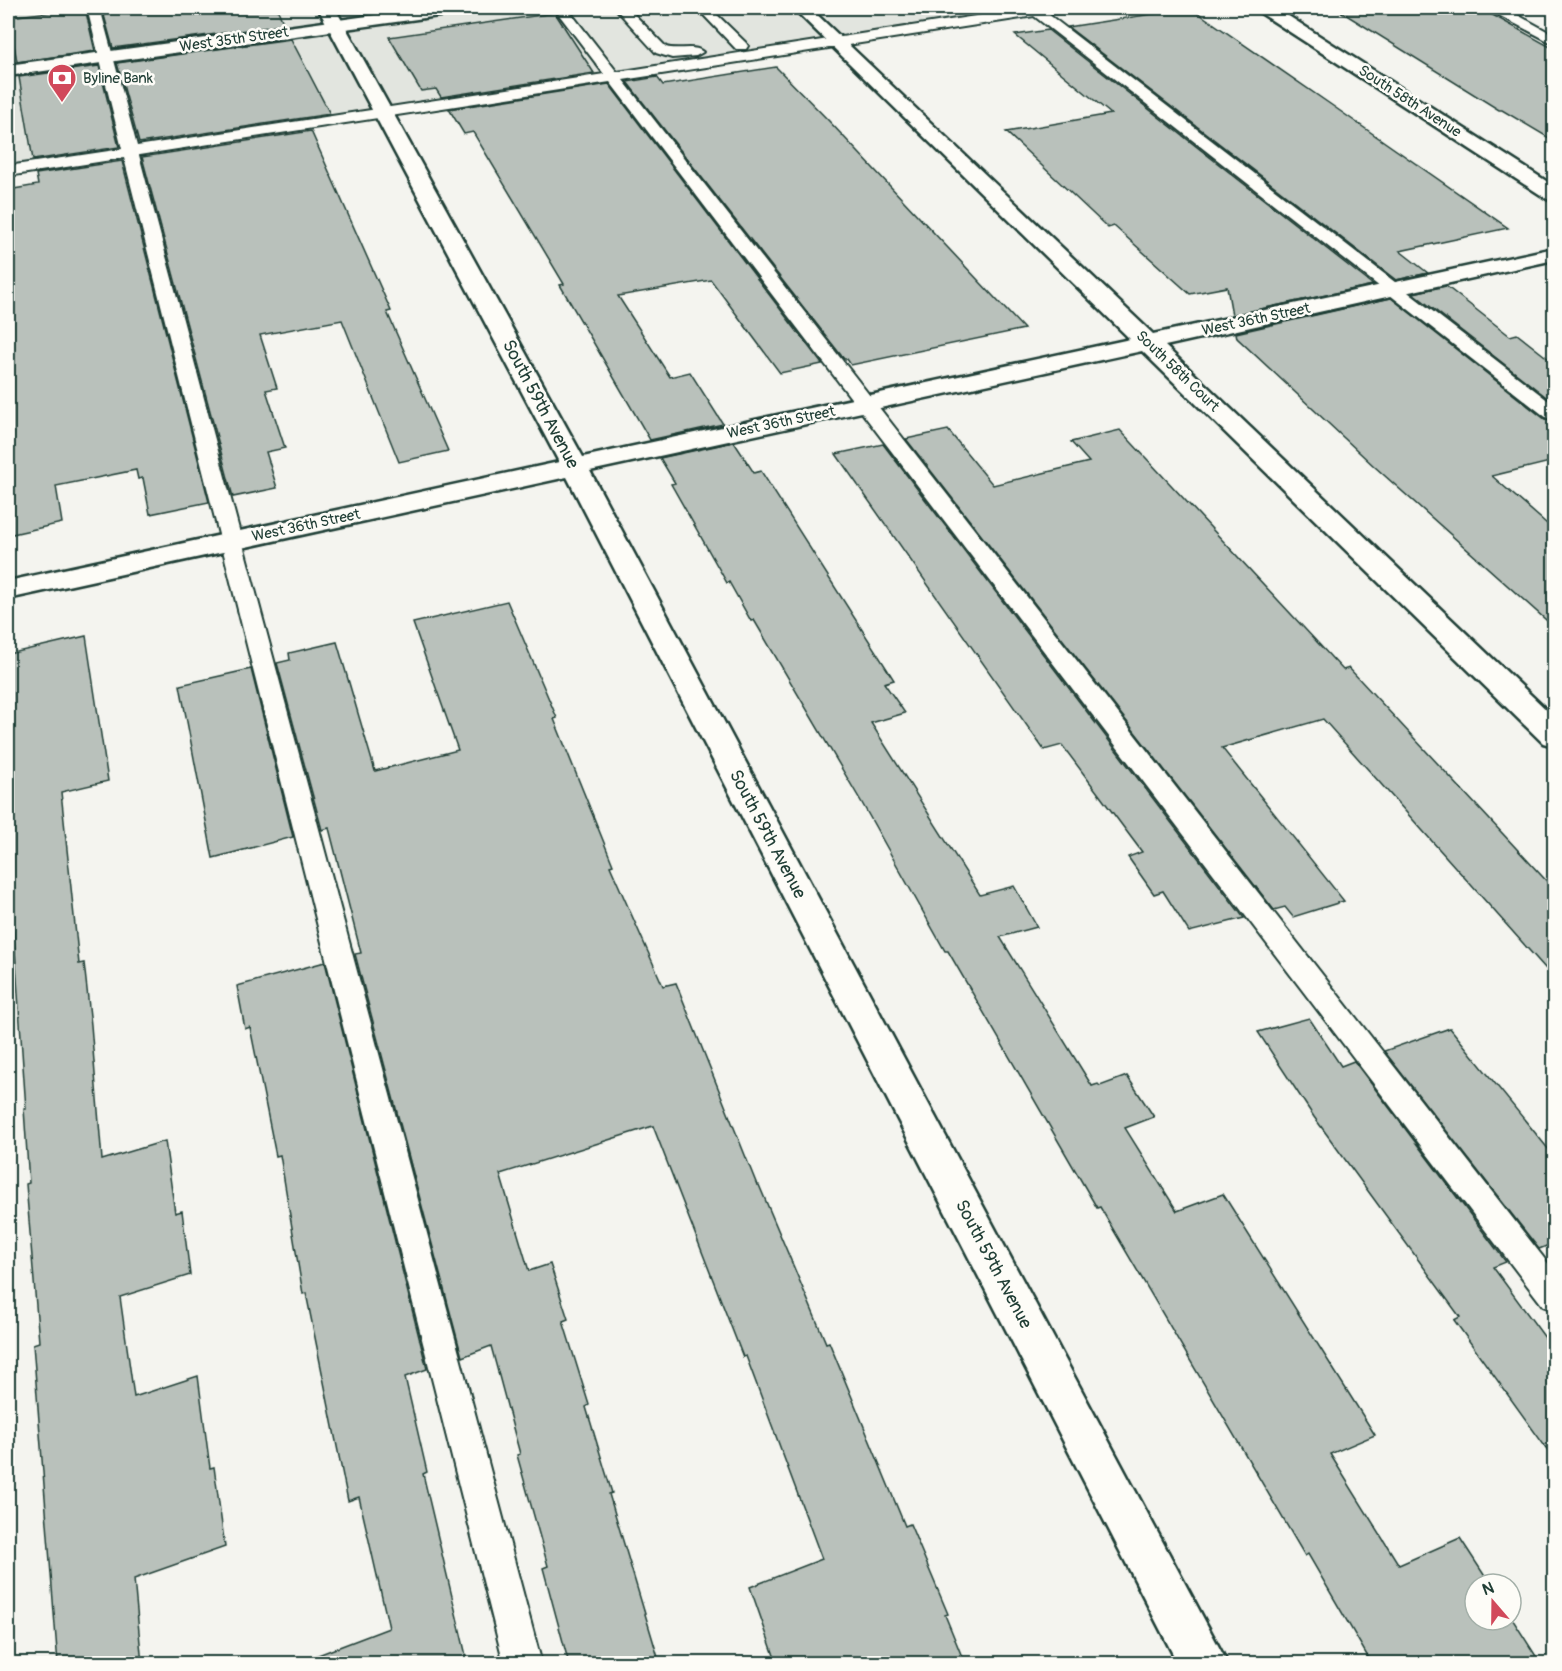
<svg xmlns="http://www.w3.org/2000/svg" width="1562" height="1671" font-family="Pangolin,sans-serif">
  <rect width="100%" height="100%" fill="#f4f4ef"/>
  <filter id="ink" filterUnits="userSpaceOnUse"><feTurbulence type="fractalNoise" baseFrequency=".0167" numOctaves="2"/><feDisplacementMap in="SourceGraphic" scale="12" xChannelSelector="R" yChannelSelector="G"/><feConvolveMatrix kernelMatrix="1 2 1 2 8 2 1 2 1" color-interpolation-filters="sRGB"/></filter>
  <g filter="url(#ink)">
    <path fill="#e2e5df" d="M8,8H1047L8,169Z"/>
    <g fill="#b9c1bb" stroke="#1f3d34" stroke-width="1.5">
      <path d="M49,8H85L95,51L17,62L9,17L50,12Z"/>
      <path d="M102,8H277L284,25L113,48Z"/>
      <path d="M1191,8L1330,104L1508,228L1400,251L1428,273L1396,280L1068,27Z"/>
      <path d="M1335,8H1480L1554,49V141L1502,110H1499Z"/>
      <path d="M555,13L594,73L441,97L436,89L421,91L389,37Z"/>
      <path d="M1048,30L1373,285L1232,315L1227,287L1190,294L1114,226L1108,228L1006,132L1111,114L1015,35Z"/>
      <path d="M291,39L330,114L139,143L117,63Z"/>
      <path d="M99,66L119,147L33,160L19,77Z"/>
      <path d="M776,67L828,120L1024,329L851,365L847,359H844L627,82L657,77L663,85Z"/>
      <path d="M609,84L822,364L780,373L711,280L618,296L670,377L690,372L723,424L650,440L560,285L564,284L473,132L464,134L449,109Z"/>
      <path d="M311,131L391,311L387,312L448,451L399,462L342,320L260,335L277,388L266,390L285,448L266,452L277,488L233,497L142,157Z"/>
      <path d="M122,161L209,502L150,514L143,478L138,479L136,470L56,486L62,523L8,535V190L38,185L36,174Z"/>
      <path d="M1446,286L1510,336L1517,334L1554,363V403L1413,293Z"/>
      <path d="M1391,298L1546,420L1554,422V461L1492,476L1554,530V627L1375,467L1237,338L1236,333Z"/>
      <path d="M948,430L993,485L1089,462L1071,442L1120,430L1343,670L1349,668L1554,889V978L1323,719L1222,748L1344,901L1293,917L1285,907L1274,910L906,439Z"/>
      <path d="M734,442L754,473L761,471L894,680L884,683L905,713L871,723L980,895L1014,886L1037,927L1000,937L1092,1086L1098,1084L1100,1086L1127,1076L1154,1117L1125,1128L1177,1211L1223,1194L1375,1435L1330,1454L1399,1565L1460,1538L1490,1584H1475V1620H1511V1617L1541,1664H1372L1308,1554L1305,1556L1100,1207L1097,1208L948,951H945L862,803L754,620L751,621L729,582L727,583L671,484L675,483L660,458Z"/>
      <path d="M883,444L1244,918L1189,932L1163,891L1154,894L1128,857L1142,852L1062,745L1044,750L836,454Z"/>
      <path d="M507,601L557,718L554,719L613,865L610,866L663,986L676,983L757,1185H759L826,1343L829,1342L905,1526L910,1524L948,1614L945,1615L965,1664H777L750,1587L822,1559L746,1356L743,1357L653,1126L500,1174L529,1271L550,1264L568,1319L563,1321L589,1405L586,1407L612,1493L609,1494L660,1664H569L543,1568L548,1566L517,1455L520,1454L491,1346L462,1357L355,954L361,953L329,828L322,830L277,663L290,660L289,653L337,642L375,771L458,750L413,623Z"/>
      <path d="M86,636L108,781L61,792L79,964L84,963L91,1025L102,1160L165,1141L175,1213L182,1211L190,1275L120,1297L134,1397L198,1376L210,1468L214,1467L225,1547L134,1579L142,1664H58L33,1344L39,1342L26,1184L29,1183L24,1109H26L12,907L8,908V654Z"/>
      <path d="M251,669L293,837L213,858L180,685Z"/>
      <path d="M325,962L427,1369L405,1377L427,1472L423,1474L468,1664H306L305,1660L389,1628L359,1497L348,1501L306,1293L303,1294L280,1155L276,1156L250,1027L245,1029L237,986Z"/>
      <path d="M1309,1018L1341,1066L1354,1061L1506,1262L1493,1267L1554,1350V1459L1454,1320L1460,1317L1314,1117L1258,1032Z"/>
      <path d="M1450,1028L1554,1156V1243L1539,1249L1384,1051Z"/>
    </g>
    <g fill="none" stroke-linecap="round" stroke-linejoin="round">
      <g stroke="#1f3d34" stroke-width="4">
        <g id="lane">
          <path d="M87,8H100L137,146L604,74L554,8H567L617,72L1026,8H1066L1065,11L1048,14L1554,405V420L1547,418L1034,16L623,80L1554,1271V1310L1543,1306L610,82L139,155L542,1664H504L124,158L8,176V166L122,149Z"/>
          <path d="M615,8H628L666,47C678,51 694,44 703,52L696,56L672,58L656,53Z"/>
          <path d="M697,8H710L746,43L748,46L746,49H736Z"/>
          <path d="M1490,8H1505L1554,35V44L1491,11Z"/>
        </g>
      </g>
      <g stroke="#1f3d34" stroke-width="5">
        <g id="street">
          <path d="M318,8H335L583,457L1130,339L793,8H810L1153,334L1554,248V260L1165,346L1554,717V746L1543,743L1142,351L590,471L1228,1664H1178L567,477L8,599V581L559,462Z"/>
          <path d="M1257,8H1276L1554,186V201L1547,199L1259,12Z"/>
        </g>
      </g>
      <g stroke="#1f3d34" stroke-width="5">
        <path id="secondary" d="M426,8H469L466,12L460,13L8,76V65Z"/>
      </g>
      <use href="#lane" fill="#fdfcf7" fill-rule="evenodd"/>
      <use href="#street" fill="#fdfcf7" fill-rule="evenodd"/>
      <use href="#secondary" fill="#fdfcf7" fill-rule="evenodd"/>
    </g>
  </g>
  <defs>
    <g id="bank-pin" transform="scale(1.5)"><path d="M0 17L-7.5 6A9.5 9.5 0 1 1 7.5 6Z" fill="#d1495b" stroke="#fdfcf7"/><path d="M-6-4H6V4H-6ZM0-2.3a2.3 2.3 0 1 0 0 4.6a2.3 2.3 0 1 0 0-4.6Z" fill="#fff"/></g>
  </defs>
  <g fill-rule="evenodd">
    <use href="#bank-pin" x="62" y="78"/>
  </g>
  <g text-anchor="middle" stroke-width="5" stroke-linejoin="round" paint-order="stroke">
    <g font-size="15" fill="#1f3d34" stroke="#fdfcf7">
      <text transform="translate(234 39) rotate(-8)" y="5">West 35th Street</text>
      <text transform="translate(1410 101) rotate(33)" y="5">South 58th Avenue</text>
      <text transform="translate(1256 319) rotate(-12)" y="5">West 36th Street</text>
      <text transform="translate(1178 371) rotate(44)" y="5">South 58th Court</text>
      <text transform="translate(781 422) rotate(-12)" y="5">West 36th Street</text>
      <text transform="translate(306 525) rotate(-12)" y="5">West 36th Street</text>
    </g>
    <g font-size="15" fill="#1f3d34" stroke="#fdfcf7" text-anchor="start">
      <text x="83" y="83">Byline Bank</text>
    </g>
    <g font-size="18" fill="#1f3d34" stroke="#fdfcf7">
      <text transform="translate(541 404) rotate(62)" y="6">South 59th Avenue</text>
      <text transform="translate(768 834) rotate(62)" y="6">South 59th Avenue</text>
      <text transform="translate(994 1264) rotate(62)" y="6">South 59th Avenue</text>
    </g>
  </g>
  <rect width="1562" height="1671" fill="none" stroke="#fdfcf7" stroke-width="30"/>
  <rect x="15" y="15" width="1532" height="1641" fill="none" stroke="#1f3d34" stroke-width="2" filter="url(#ink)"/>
  <g transform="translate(1493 1602) rotate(340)"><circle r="28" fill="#fdfcf7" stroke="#a4b0a9" stroke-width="1.5"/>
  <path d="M0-4.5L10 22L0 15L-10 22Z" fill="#d1495b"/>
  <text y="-9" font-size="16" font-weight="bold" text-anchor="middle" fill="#1f3d34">N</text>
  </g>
</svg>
